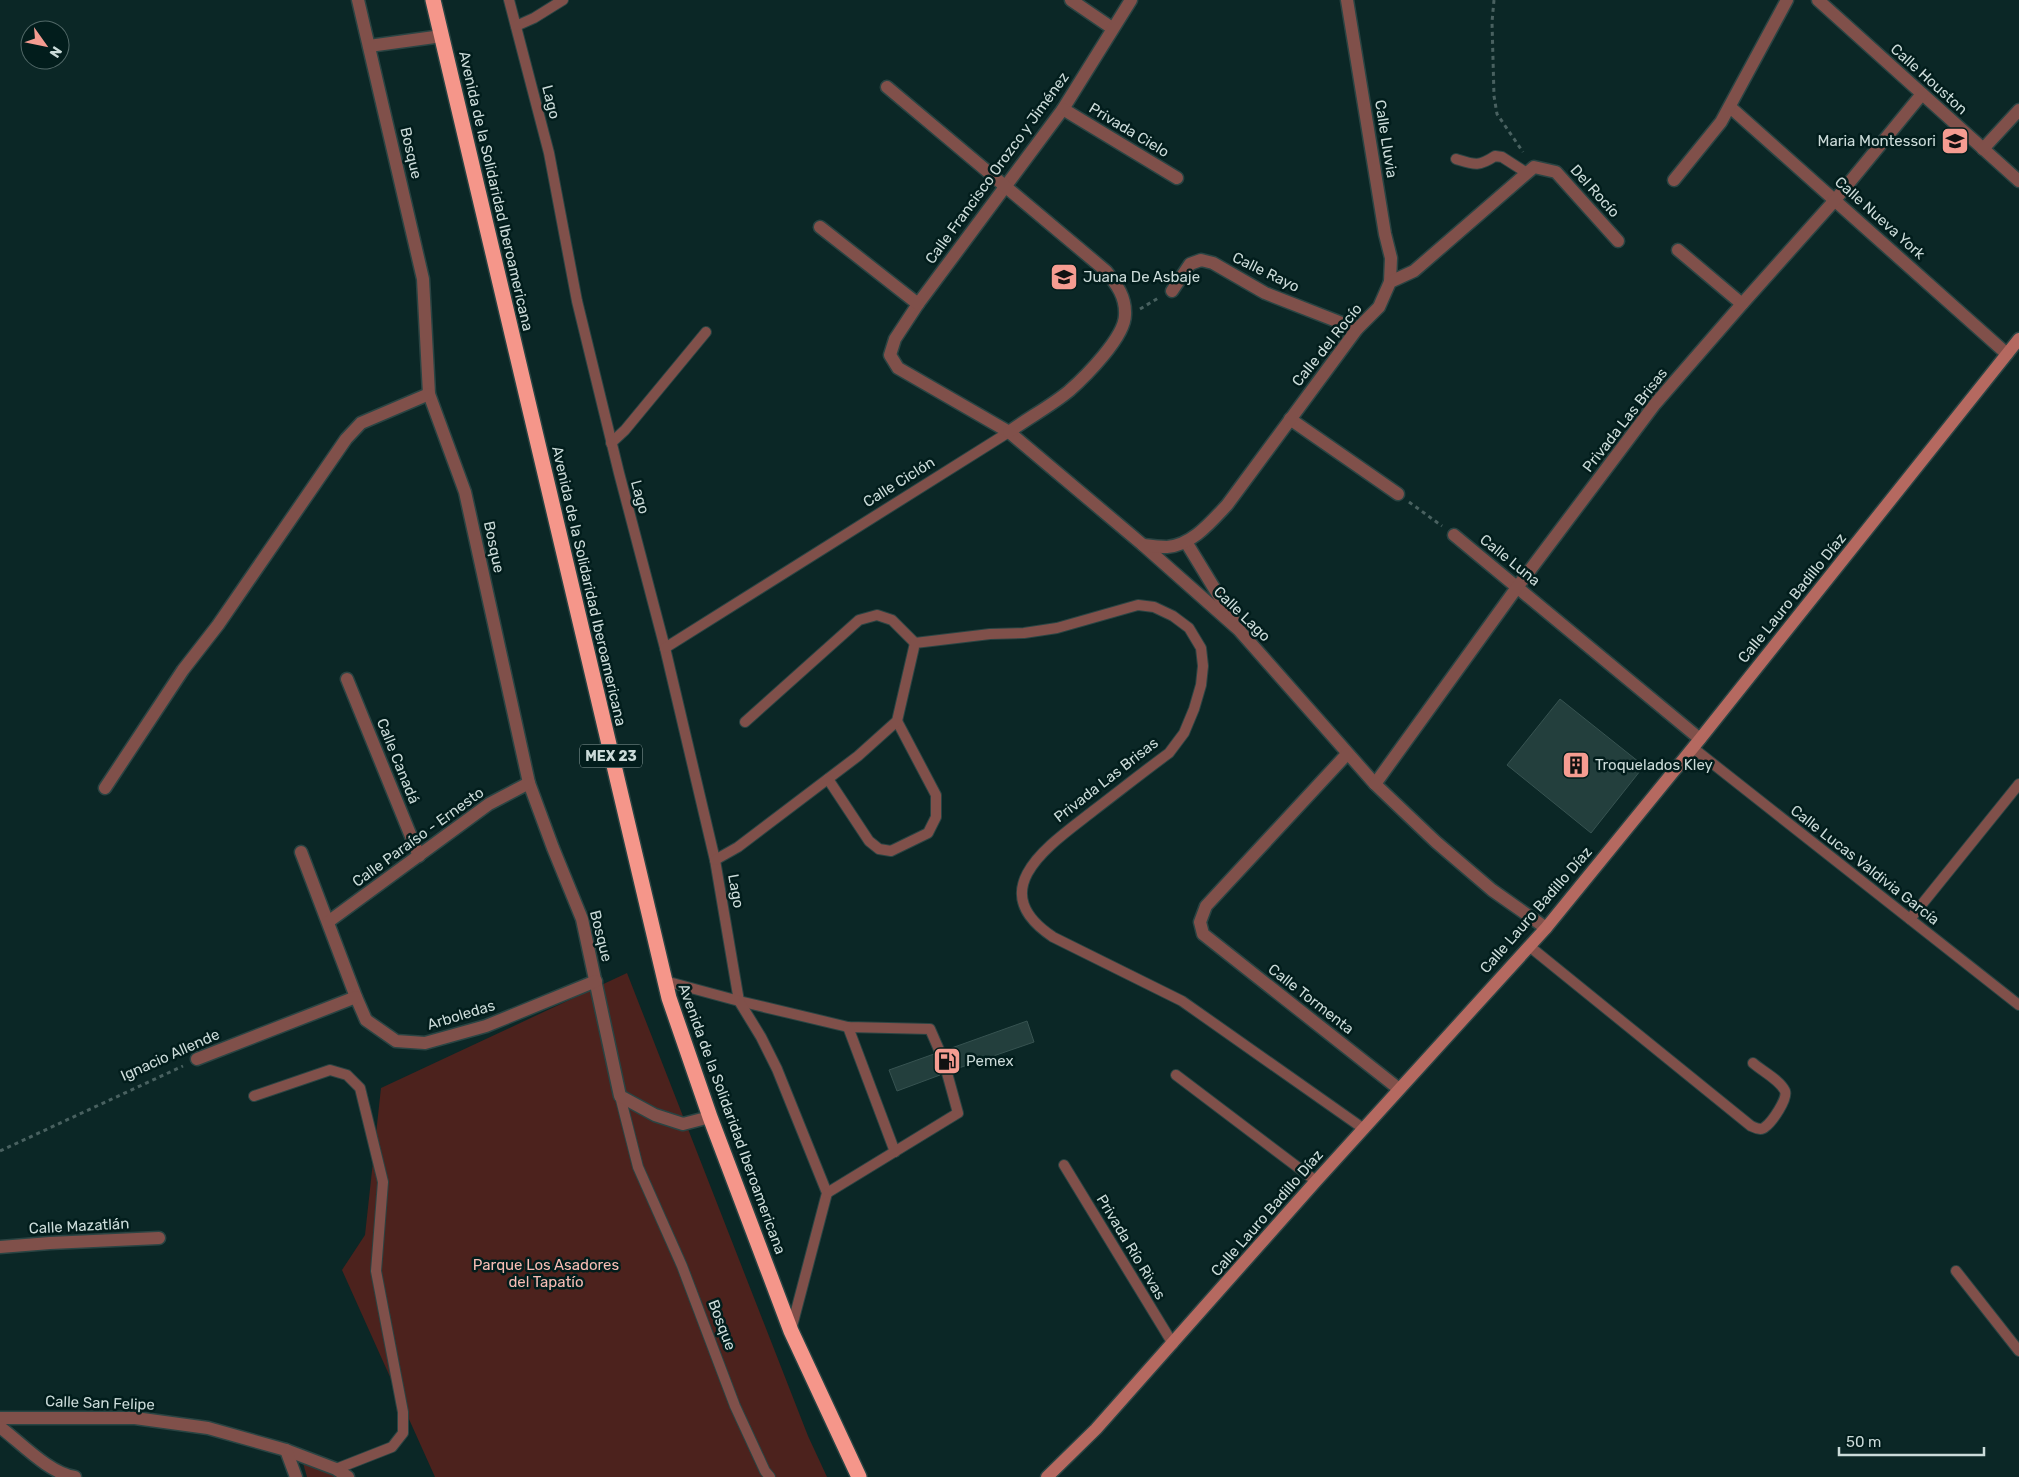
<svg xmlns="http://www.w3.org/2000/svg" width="2019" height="1477" font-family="Rubik,sans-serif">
  <rect width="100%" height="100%" fill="#0b2726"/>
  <g fill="#4c221d">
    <path d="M627,973L808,1436L827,1477H435L342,1270L365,1235L381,1088Z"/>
    <path d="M301,1456L345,1477H307Z"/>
  </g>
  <g fill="#233f3d" stroke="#375351">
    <path d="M1560,699L1644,766L1591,833L1507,765Z"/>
    <path d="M1027,1021L1034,1042L953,1070L949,1067H945L941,1071L940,1075L897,1091L889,1070L934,1054L936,1058H942L946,1056V1050Z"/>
  </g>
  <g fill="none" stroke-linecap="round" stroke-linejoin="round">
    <g stroke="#2a4443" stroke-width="12">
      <g id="lane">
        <path d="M509,0L549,153L577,301L619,473L665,648L715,860L739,1001L848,1027L930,1029L940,1052"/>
        <path d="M516,26L534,18L563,0"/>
        <path d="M1456,159C1475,165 1478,167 1495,156L1502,157L1527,173"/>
        <path d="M611,443L625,430L706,332"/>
        <path d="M665,648L1009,432"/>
        <path d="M745,722L859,620L877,615L892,620L915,643"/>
        <path d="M1693,748L2019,1005"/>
        <path d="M828,779L869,841L879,849L891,851L928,833L936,817V795L897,721"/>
        <path d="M715,860L738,847L858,756L897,721L915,643L990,634L1024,633L1057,628L1138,605L1154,607L1173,616L1189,628L1201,648L1203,666L1201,685L1194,709L1184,733L1169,753C1143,772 1118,792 1093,811C1051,844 981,889 1053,937L1182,1001L1364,1129"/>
        <path d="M1910,919L2019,784"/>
        <path d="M1529,946L1751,1126C1756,1128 1761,1131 1765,1127C1772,1122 1788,1099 1785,1091C1780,1080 1762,1071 1753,1063"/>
        <path d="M665,981L739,1001L761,1037L777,1069L827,1193L791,1330"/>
        <path d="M848,1027L895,1152"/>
        <path d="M1176,1075L1316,1181"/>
        <path d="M254,1096L330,1070L347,1075L360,1088L383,1182L376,1271L403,1412V1433L392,1447L336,1469"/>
        <path d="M620,1096L638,1167L682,1266L735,1406L765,1471L770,1477"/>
        <path d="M1064,1165L1173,1344"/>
        <path d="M827,1193L958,1113L947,1073"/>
        <path d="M1956,1271L2019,1351"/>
      </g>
    </g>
    <g stroke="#2a4443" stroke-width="15">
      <g id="street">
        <path d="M358,0L423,279L429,394L465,492L529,783L553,848L582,919L620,1096L655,1115L683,1124L710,1117"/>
        <path d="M1071,0L1112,28"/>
        <path d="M1131,0L1063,109L918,304L895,339L890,355L898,368L1009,432L1143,545L1239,630L1375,784L1436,842L1492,890L1546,928"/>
        <path d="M1347,0L1385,234L1391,258L1390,282"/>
        <path d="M1818,0L2019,181"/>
        <path d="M369,46L442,36"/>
        <path d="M887,87L1106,271C1117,285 1126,297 1125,315C1125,337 1085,377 1069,391C1051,406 1028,418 1009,432"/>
        <path d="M1730,107L2007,354"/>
        <path d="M1063,109L1177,178"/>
        <path d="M1983,149L2019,110"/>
        <path d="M1674,180L1721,122L1787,0"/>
        <path d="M820,227L918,304"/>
        <path d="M1678,250L1742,304"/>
        <path d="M1172,291L1190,264L1201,260L1213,263L1265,293L1357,329"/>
        <path d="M1290,419L1398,494"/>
        <path d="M1454,535L1700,739"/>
        <path d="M1186,542L1233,619"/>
        <path d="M1143,545C1151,546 1159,547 1167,547C1192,545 1210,523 1227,505L1357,329L1379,307L1390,282L1414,271L1534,167L1556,172L1618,241"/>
        <path d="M347,679L419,856"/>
        <path d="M1347,754L1206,906L1200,922L1203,934L1399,1089"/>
        <path d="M1375,784L1518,586L1655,404L1742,304L1835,200L1922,94"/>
        <path d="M105,788L183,670L218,625L346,439L361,423L429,394"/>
        <path d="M301,852L356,997L366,1020L396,1041L425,1043L486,1026L596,981"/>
        <path d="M328,922L489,804L529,783"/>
        <path d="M197,1059L356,997"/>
        <path d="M0,1247L50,1243L159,1238"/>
        <path d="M0,1418H135L208,1428L286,1450L336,1469L348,1477"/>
        <path d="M0,1427C21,1443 50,1474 75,1477"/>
        <path d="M286,1450L296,1477"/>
      </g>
    </g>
    <g stroke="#2a4443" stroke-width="15">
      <path id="secondary" d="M1047,1477L1096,1429L1316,1181L1546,928L1700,739L2019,339"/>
    </g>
    <g stroke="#2a4443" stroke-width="18">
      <path id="highway" d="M433,0L669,998L710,1117L791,1331L859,1477"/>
    </g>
    <g stroke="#496160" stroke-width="3" stroke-dasharray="4 4" stroke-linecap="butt">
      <path d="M1494,0L1492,22L1494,96L1497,114L1523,152"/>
      <path d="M1140,309L1160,297"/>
      <path d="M1409,502L1442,526"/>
      <path d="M0,1151L183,1066"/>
    </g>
    <use href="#lane" stroke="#80504a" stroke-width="10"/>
    <use href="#street" stroke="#80504a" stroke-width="12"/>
    <use href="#secondary" stroke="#b56960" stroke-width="12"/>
    <use href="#highway" stroke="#f5968a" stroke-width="15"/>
  </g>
  <defs>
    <g id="school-square" transform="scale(1.4375)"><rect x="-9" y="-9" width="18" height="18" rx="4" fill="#f59c91" stroke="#021d1c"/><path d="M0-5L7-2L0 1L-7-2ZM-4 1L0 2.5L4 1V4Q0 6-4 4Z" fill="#111"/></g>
    <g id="building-square" transform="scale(1.4375)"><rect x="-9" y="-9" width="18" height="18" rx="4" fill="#f59c91" stroke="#021d1c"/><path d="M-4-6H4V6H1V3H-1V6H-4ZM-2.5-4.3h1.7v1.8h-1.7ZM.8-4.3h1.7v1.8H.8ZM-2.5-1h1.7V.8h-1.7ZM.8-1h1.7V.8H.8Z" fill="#111"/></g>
    <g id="fuel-square" transform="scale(1.4375)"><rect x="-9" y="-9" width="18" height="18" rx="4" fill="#f59c91" stroke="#021d1c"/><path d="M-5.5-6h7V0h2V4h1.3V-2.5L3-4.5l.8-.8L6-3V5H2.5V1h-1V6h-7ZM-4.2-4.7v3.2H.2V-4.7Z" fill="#111"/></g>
  </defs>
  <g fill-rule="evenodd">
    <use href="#school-square" x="1955" y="141"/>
    <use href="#school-square" x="1064" y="277"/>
    <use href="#building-square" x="1576" y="765"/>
    <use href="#fuel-square" x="947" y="1061"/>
  </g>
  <g text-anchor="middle" stroke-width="5" stroke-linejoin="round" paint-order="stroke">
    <rect fill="#021d1c" stroke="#8fa2a0" stroke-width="1" x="580" y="744.5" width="62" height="23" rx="4"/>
    <g font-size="14" font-weight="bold" fill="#cbdbd9">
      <text x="611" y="761">MEX 23</text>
    </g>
    <g font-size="15" fill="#cbdbd9" stroke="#021d1c">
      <text transform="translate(1929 79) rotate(42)" y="5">Calle Houston</text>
      <text transform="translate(551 102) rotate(76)" y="5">Lago</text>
      <text transform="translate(1129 130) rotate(31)" y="5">Privada Cielo</text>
      <text transform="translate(1386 139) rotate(81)" y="5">Calle Lluvia</text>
      <text transform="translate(411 153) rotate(77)" y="5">Bosque</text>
      <text transform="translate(997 168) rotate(-54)" y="5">Calle Francisco Orozco y Jiménez</text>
      <text transform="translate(496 191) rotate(77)" y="5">Avenida de la Solidaridad Iberoamericana</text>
      <text transform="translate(1595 191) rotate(48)" y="5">Del Rocío</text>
      <text transform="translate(1880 218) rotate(42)" y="5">Calle Nueva York</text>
      <text transform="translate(1266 272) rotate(26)" y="5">Calle Rayo</text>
      <text transform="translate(1327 345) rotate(-51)" y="5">Calle del Rocío</text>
      <text transform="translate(1625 420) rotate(-52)" y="5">Privada Las Brisas</text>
      <text transform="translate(899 482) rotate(-32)" y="5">Calle Ciclón</text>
      <text transform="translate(640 497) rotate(75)" y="5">Lago</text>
      <text transform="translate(494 547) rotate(78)" y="5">Bosque</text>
      <text transform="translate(1510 560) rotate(39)" y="5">Calle Luna</text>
      <text transform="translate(589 586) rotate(77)" y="5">Avenida de la Solidaridad Iberoamericana</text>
      <text transform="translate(1792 598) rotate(-51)" y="5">Calle Lauro Badillo Díaz</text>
      <text transform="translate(1242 614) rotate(44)" y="5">Calle Lago</text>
      <text transform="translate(398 761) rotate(68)" y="5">Calle Canadá</text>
      <text transform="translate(1106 780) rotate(-38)" y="5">Privada Las Brisas</text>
      <text transform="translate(418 837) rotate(-36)" y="5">Calle Paraíso - Ernesto</text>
      <text transform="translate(1865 865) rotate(38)" y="5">Calle Lucas Valdivia García</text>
      <text transform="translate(736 891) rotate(80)" y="5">Lago</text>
      <text transform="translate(1536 910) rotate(-49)" y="5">Calle Lauro Badillo Díaz</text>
      <text transform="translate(601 936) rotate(76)" y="5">Bosque</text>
      <text transform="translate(1311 999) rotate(38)" y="5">Calle Tormenta</text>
      <text transform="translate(461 1015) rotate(-17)" y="5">Arboledas</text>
      <text transform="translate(170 1055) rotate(-24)" y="5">Ignacio Allende</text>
      <text transform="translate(732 1119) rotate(70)" y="5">Avenida de la Solidaridad Iberoamericana</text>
      <text transform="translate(1267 1213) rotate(-49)" y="5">Calle Lauro Badillo Díaz</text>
      <text transform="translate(79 1226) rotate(-3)" y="5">Calle Mazatlán</text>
      <text transform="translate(1131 1247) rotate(59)" y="5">Privada Río Rivas</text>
      <text transform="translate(722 1325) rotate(69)" y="5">Bosque</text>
      <text transform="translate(100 1403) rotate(2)" y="5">Calle San Felipe</text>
    </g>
    <g font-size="15" fill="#cbdbd9" stroke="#021d1c" text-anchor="start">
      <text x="1936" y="146" text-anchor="end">Maria Montessori</text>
      <text x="1083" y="282">Juana De Asbaje</text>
      <text x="1595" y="770">Troquelados Kley</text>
      <text x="966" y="1066">Pemex</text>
    </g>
    <g font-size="15" fill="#f7bcb4" stroke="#021d1c">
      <text x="546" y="1270">Parque Los Asadores<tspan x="546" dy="17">del Tapatío</tspan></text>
    </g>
  </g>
  <g transform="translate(45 45) rotate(123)"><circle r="24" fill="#021d1c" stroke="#526968"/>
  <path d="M0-4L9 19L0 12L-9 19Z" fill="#f59c91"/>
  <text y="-8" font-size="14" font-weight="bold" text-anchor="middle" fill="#cbdbd9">N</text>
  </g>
  <path d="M1839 1447v8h145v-8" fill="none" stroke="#cbdbd9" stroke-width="2.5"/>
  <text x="1846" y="1447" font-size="15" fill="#cbdbd9" stroke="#021d1c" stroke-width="4" paint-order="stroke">50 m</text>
</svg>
